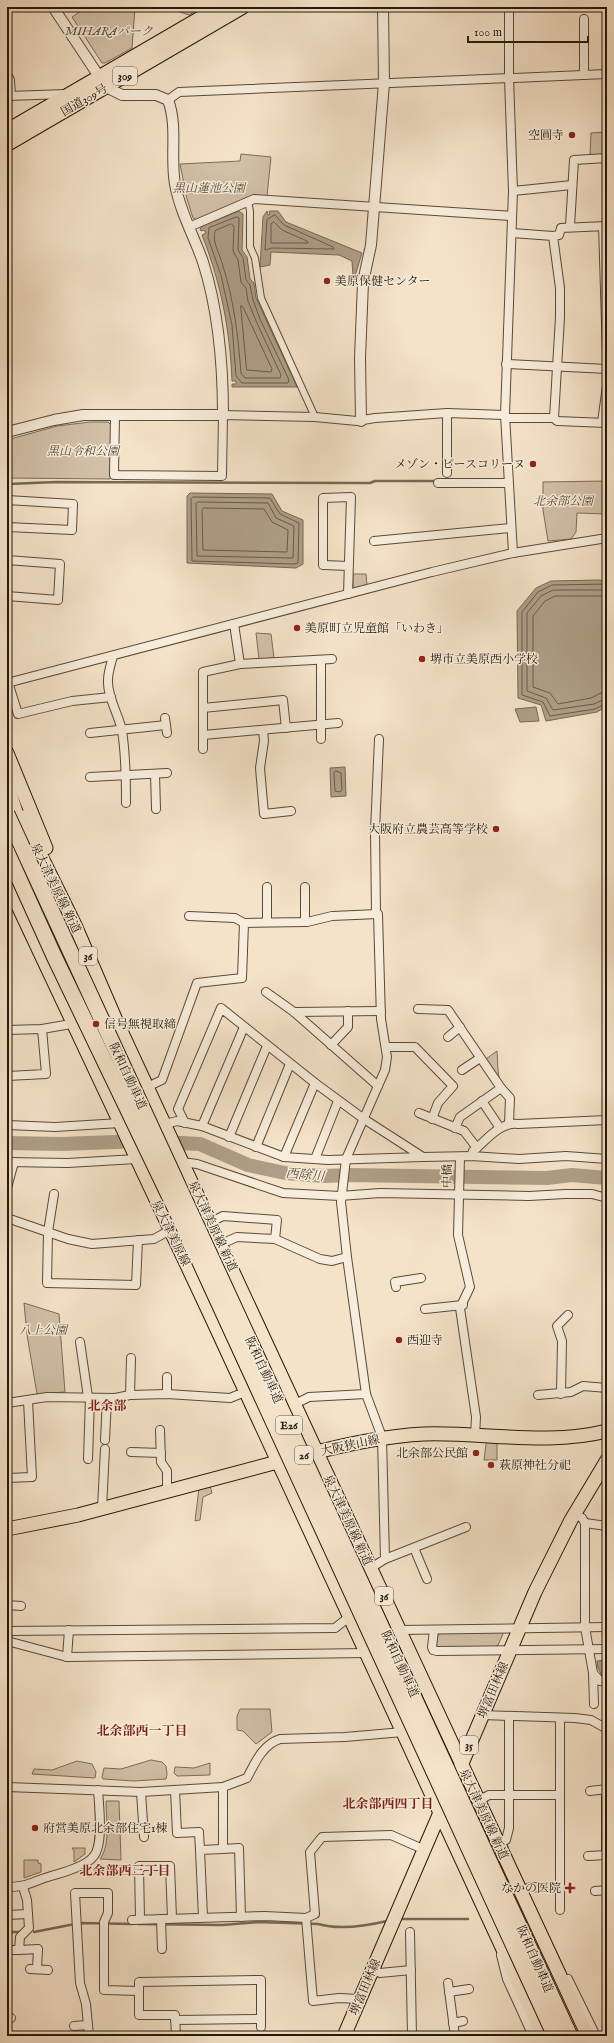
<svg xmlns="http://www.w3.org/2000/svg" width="614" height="2043" font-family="'IM FELL English','Noto Serif JP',serif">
  <rect width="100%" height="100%" fill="#f5e3c9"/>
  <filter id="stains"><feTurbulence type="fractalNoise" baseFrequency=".005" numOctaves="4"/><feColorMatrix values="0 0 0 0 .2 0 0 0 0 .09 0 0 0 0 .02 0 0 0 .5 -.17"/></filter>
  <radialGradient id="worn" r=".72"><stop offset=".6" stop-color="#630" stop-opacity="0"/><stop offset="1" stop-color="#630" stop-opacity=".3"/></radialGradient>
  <g fill="#d2c0a8" stroke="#7c6c58">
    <path d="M87,7H135L132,48L105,63H102L72,17Z"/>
    <path d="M165,7H202L189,15Z"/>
    <path d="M607,132V156H590L591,133Z"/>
    <path d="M241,154L271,157L267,196L197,220L193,218L187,199L180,164L240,161Z"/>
    <path d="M90,422H108L111,425L110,479L7,478V440L57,426Z"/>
    <path d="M607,481V514L577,513L576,532L571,539L548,541L543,510V482Z"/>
    <path d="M353,574H366L367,585L355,588L353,586Z"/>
    <path d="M256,633L271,634L274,658L259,659Z"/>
    <path d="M497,1051C498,1061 497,1071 500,1080L486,1059Z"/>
    <path d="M24,1303L59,1314L65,1392L37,1394L27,1335Z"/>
    <path d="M488,1441H497V1460H484L486,1444Z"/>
    <path d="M210,1486L212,1493L203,1497L200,1520L195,1521L199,1488Z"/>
    <path d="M502,1632L503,1634L498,1645L494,1647L440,1648L435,1644L436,1637L441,1633Z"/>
    <path d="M240,1709H270L272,1732L256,1744L243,1731L237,1730V1716Z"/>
    <path d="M151,1760L162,1762L166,1766L167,1774L166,1779L134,1781L103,1779L102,1777L104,1768L121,1769Z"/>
    <path d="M77,1761L92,1764L96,1772L95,1778L32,1774L34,1769L52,1770Z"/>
    <path d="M210,1763V1775L177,1776L174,1773L175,1767L194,1768Z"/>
    <path d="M106,1801H119L121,1860L100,1859C111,1844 106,1819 106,1801Z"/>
    <path d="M72,1848H85V1854L74,1862V1851Z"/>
    <path d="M24,1860H38V1863L41,1864V1872L24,1878Z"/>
  </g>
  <g fill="#ae9e87" stroke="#776854">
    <path d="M239,211L243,214L242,250L247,257L250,279L254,283L256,298L297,387H232V384H236V381H232C230,330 221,283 202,235L206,233L204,230L201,231L200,229L202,226Z"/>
    <path d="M267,211L268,215L270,214L269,211H278L286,222L362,253L355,276H353L352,261L339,255L271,252L270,265L260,267L263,217Z"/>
    <path d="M190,493L272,494L282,511L303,520V564L296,568L187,563V496Z"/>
    <path d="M598,580L607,581V706L597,712L546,721L541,705L518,698L517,611L536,588L551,581Z"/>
    <path d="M536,707L539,721L520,722L515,709Z"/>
    <path d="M345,767L346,796L331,797L330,768Z"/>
    <path d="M607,1660V1678L603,1677L598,1668L597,1661Z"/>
  </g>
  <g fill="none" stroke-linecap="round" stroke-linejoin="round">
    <g stroke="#6a5a48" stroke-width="1">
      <path d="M275,215L284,225L333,247L334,249L272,248L265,250L267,220Z"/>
      <path d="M237,217L239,218L238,250L243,258L246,280L250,285L253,300L260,319L289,380L288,383H242L236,376L232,325L221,275L208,238L209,228Z"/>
      <path d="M274,222L282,230L307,241L308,243H271V224Z"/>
      <path d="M231,224L234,226L233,251L238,260L241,282L246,288L248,301L256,321L281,375L280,378H245L241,373C238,336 234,299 222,263C219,252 212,242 215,231Z"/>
      <path d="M241,306L243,307L272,369L271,372L247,370Z"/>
      <path d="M193,497L270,498L280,514L299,523L298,563L294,564L192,561L191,499Z"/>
      <path d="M198,502L268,503L276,518L294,526L293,558L197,556L196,504Z"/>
      <path d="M204,508L264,509L272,522L288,530L287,552L203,550L202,510Z"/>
      <path d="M607,584L552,585L538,592L522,612V695L543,702L550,716L595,709L607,703"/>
      <path d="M607,590H553L541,596L527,613V691L546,698L553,710L594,704L607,698"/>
      <path d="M607,596H555L545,601L533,616V687L550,693L558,704L591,698L601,693L607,692"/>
      <path d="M336,771L341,773L342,790L340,792L335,791L334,773Z"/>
    </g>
    <g stroke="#776854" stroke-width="2.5">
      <path d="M7,484L57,482L370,483L375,481H438"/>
      <path d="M401,1919H468"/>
      <path d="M138,1924L222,1925L258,1922L318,1924C339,1930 366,1926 387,1921"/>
      <path d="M7,1932H21"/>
      <path d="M34,1932L80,1923L133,1924"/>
    </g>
    <g stroke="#ae9e87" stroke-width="14">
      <path d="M161,1142L200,1144L248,1165L285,1173L323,1176L349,1175L547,1178L572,1175L607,1178"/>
      <path d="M7,1143L62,1144L140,1141"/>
    </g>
    <g stroke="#594a38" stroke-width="8">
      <path id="pedestrian" d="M248,201L250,211V247L255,258L261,298L315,417"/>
    </g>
    <g stroke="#594a38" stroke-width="10">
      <g id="minor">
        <path d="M509,7V78L513,191L505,415L513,553"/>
        <path d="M7,74L10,80L11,96"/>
        <path d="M584,75V19"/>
        <path d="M7,96L66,94"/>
        <path d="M168,100L179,92L607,74"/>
        <path d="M513,191L572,185"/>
        <path d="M570,226L574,160L607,158"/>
        <path d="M603,226L607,355"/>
        <path d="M189,227L254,199L512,216"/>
        <path d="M512,233L553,236L559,235L561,228L607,226"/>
        <path d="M553,236L560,288V317L554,418"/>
        <path d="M506,364L607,369"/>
        <path d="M115,415L114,475L222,476L223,415L315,417L357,421L375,418L447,413L505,415"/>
        <path d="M506,418H554L557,421L607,423"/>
        <path d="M602,422L607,386"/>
        <path d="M447,473V413"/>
        <path d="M438,483H508"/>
        <path d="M7,500L73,504L72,530L7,527"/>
        <path d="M374,541L511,528"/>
        <path d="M7,560L60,564L58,600L7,596"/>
        <path d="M348,594L351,497L323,498V565L349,566"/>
        <path d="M234,624L240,664"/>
        <path d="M113,656C111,664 108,672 108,680C107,697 119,715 122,731C126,755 126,779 126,803"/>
        <path d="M321,660V739"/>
        <path d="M8,682L18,714L72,701L111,697"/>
        <path d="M7,683L432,572L513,553L607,538"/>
        <path d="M203,708L283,700L286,728"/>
        <path d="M165,718L167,733"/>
        <path d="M263,730L264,741L260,768L264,814L291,811"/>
        <path d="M90,733L166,725"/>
        <path d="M203,735L338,723"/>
        <path d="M203,749V672L240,664L332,659"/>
        <path d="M155,774L156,809"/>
        <path d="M90,777L167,773"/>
        <path d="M305,887V922"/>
        <path d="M376,914L375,831L379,739"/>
        <path d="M189,916L235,918L244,923"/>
        <path d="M267,922V887"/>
        <path d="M266,992L294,1012L378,1086"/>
        <path d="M418,1009L448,1010L501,1088L510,1098L509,1123"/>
        <path d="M294,1012L381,1011"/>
        <path d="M7,1030L42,1029L77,1023"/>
        <path d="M448,1037L460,1027"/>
        <path d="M331,1045L348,1027V1011"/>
        <path d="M386,1047H415L453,1086L438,1103L432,1119"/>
        <path d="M462,1070L480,1058"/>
        <path d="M7,1076L46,1074L42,1029"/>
        <path d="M147,1087L162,1080L197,983L242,978L244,923L307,922L332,916L378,914L381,1019L387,1057L385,1070L346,1159L341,1202L347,1257L366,1394L382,1437L385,1559L371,1568"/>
        <path d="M482,1101L500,1128"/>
        <path d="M419,1113L464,1131L477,1148"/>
        <path d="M185,1123L178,1109L221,1008L315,1083L364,1119L423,1157L471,1156L519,1159L566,1156L607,1159"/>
        <path d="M165,1124L177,1121L202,1126L284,1157L328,1160L423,1157"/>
        <path d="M7,1125L55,1127L120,1123"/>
        <path d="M202,1126L244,1027"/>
        <path d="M455,1128L460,1117L501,1088"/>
        <path d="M229,1137L267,1046"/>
        <path d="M256,1147L290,1064"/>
        <path d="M471,1156L473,1151C487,1140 499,1122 518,1124L607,1120"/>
        <path d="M284,1157L315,1083"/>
        <path d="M460,1157L458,1235L470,1287L460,1308L476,1417L475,1436"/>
        <path d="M315,1159L338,1101"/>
        <path d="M7,1162L68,1163L136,1159"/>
        <path d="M182,1162L197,1164L283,1193L340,1196L380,1193L529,1196L565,1194H592L607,1198"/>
        <path d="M7,1188L14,1162"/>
        <path d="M54,1194L48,1232L47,1283L136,1285L138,1240"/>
        <path d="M7,1218L68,1239L92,1244L154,1239L170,1230"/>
        <path d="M211,1222L223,1216L277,1220L275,1239"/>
        <path d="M221,1244L237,1237L275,1239L320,1259L332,1261L347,1257"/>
        <path d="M396,1287L395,1282L421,1278"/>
        <path d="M425,1309L463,1305"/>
        <path d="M80,1342L88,1397"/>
        <path d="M167,1394V1377"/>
        <path d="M561,1394L562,1341L557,1326L568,1315"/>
        <path d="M130,1395L131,1358"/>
        <path d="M538,1395L571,1392L583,1386L607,1388"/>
        <path d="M7,1403L47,1397L115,1398L130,1395L167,1394L230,1398L245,1392"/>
        <path d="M295,1404L309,1397L366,1394"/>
        <path d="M160,1430L161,1462L167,1471V1490"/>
        <path d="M105,1440L107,1398"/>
        <path d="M131,1452L161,1453"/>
        <path d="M88,1459L90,1398"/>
        <path d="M7,1478L32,1477L28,1401"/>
        <path d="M102,1508L105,1449"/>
        <path d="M575,1514L582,1518L585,1523V1627L593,1673L600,1681L607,1682"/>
        <path d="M585,1523L607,1526"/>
        <path d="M414,1548L427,1579"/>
        <path d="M385,1559L466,1527"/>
        <path d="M7,1605L21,1606"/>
        <path d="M399,1630L607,1627"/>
        <path d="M434,1630L432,1647L433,1650L437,1651L607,1649"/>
        <path d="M7,1631L335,1628L349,1617"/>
        <path d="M7,1641L67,1657L366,1653"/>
        <path d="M67,1657L69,1630"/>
        <path d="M593,1673L594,1704"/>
        <path d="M482,1715L575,1718L591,1720L607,1729"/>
        <path d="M7,1787L141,1792L223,1787L247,1778C255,1763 262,1745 280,1739L345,1737L403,1732"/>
        <path d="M175,1790L177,1833L199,1832L200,1850"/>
        <path d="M590,1791L607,1789"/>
        <path d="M141,1792L144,1837"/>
        <path d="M478,1801L489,1795H560"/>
        <path d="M498,1844L506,1840L509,1828V1716"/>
        <path d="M223,1849L239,1848L241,1917"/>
        <path d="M606,1855V1789"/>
        <path d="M588,1856L607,1855"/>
        <path d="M7,1887C28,1887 33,1881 51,1876C62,1873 86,1866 93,1857C104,1846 99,1806 98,1790"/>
        <path d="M520,1891L531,1887L560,1888"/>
        <path d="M595,1891L607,1890"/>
        <path d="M560,1910V1718"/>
        <path d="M7,1915L28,1914"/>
        <path d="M203,1917L200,1850L223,1849V1787"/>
        <path d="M306,1918L313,2001L339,1998L359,1999"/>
        <path d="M140,1919L139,1866H170L172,1918"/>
        <path d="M161,1919L162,1949"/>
        <path d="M132,1920L265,1916L306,1918L315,1914L310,1852L322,1837L391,1835L425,1850"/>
        <path d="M410,1932L412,2036"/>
        <path d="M7,1950H19L20,1937L29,1928L27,1900L23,1887"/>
        <path d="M19,1950L38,1949L37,1969"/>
        <path d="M501,1955L507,1979L533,2036"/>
        <path d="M30,1969L48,1970"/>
        <path d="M372,1969L380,1973L411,1970"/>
        <path d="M568,1979L596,2036"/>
        <path d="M448,1983L455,2036"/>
        <path d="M449,1992L469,1989"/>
        <path d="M7,2017L11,2018"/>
        <path d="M175,2020L261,2019"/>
        <path d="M453,2023L463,2021"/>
        <path d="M74,2026L88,2025"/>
        <path d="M89,2036L86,2004L80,1983L75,1893H108V1913L104,1922V1990L139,1991"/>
        <path d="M176,2036L175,2015H139V1982L261,1980V2027"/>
      </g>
    </g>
    <g stroke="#594a38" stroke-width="12">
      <g id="tertiary">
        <path d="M361,421L360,358L363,282L371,245L384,83L383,7"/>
        <path d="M7,432L54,420L83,415H223C223,363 219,312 203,262C194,236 180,212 175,184C170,157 178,126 168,100L156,95H122L106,87L53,7"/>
      </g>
    </g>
    <g stroke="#251708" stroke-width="15">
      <g id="primary">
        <path d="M7,753L46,848"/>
        <path d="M22,817L75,925L115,1018L588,2036"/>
        <path d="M12,893L208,1310L543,2036"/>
        <path d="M309,1454C347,1444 385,1436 424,1434C484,1432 547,1446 607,1431"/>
        <path d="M7,1529L78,1515L285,1460"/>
        <path d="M460,1768L535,1592L571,1520L607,1460"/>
        <path d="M344,2036L442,1808"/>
      </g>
    </g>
    <g stroke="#251708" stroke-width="16">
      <g id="trunk">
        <path d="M7,131L220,7"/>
        <path d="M7,144L242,7"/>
      </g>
    </g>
    <g stroke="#251708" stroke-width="17">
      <g id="motorway">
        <path d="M7,787L24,840"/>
        <path d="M7,874L24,903"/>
      </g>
    </g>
    <use href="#pedestrian" stroke="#f8eddc" stroke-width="6"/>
    <use href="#minor" stroke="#f8eddc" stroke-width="8"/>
    <use href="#tertiary" stroke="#f8eddc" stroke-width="10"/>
    <use href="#primary" stroke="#f5e3c9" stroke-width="13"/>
    <use href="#trunk" stroke="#f5e3c9" stroke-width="14"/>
    <use href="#motorway" stroke="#f5e3c9" stroke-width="15"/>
    <g stroke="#251708" stroke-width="17" stroke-linecap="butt">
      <g id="motorway-bridge">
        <path d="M7,814L570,2036"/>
        <path d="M7,852L54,956L176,1210L555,2036"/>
      </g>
    </g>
    <use href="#motorway-bridge" stroke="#f5e3c9" stroke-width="15"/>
  </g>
  <g fill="#8f2418" stroke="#f8eddc" stroke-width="1.5">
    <circle cx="572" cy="135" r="4"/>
    <circle cx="327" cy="281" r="4"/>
    <circle cx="533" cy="464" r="4"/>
    <circle cx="297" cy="628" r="4"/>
    <circle cx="422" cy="659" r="4"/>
    <circle cx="496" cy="829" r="4"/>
    <circle cx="96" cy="1024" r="4"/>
    <circle cx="399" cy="1340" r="4"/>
    <circle cx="476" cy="1453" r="4"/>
    <circle cx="491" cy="1465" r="4"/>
    <circle cx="35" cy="1828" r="4"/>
    <path d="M568 1882h4v4h4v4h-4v4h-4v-4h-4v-4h4z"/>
  </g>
  <g text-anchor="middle" stroke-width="3" stroke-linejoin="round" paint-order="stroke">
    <g fill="#f8eddc" stroke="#645748" stroke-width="1">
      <rect x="113" y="67" width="24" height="18" rx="3"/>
      <rect x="79" y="947" width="18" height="18" rx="3"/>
      <rect x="276" y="1416" width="26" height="18" rx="3"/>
      <rect x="295" y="1446" width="18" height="18" rx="3"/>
      <rect x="375" y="1587" width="18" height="18" rx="3"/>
      <rect x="460" y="1736" width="18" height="18" rx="3"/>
    </g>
    <g font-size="11" font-weight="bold" fill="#251708">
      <text x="125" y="80">309</text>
      <text x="88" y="960">36</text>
      <text x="289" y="1429">E26</text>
      <text x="304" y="1459">26</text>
      <text x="384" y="1600">36</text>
      <text x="469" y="1749">35</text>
    </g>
    <g font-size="12" font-style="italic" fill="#594a38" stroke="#f8eddc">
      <text x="109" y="35">MIHARAパーク</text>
      <text x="209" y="192">黒山蓮池公園</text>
      <text x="83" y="455">黒山令和公園</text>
      <text x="563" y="505">北余部公園</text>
      <text x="43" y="1334">八上公園</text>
    </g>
    <g font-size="12" fill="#251708" stroke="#f8eddc">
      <text transform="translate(84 100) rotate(-30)" y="4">国道309号</text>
      <text transform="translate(56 888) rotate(64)" y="4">泉大津美原線 新道</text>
      <text transform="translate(128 1076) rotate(65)" y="4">阪和自動車道</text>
      <text transform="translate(447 1176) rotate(-89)" y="4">中橋</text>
      <text transform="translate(213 1226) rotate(65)" y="4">泉大津美原線 新道</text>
      <text transform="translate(171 1233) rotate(64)" y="4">泉大津美原線</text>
      <text transform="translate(264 1370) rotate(65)" y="4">阪和自動車道</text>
      <text transform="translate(350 1445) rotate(-12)" y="4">大阪狭山線</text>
      <text transform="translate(348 1520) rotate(65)" y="4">泉大津美原線 新道</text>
      <text transform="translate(400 1664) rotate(65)" y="4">阪和自動車道</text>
      <text transform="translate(493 1690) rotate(-67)" y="4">堺富田林線</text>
      <text transform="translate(484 1814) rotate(65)" y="4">泉大津美原線 新道</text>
      <text transform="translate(535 1959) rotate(66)" y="4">阪和自動車道</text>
      <text transform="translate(365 1987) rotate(-67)" y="4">堺富田林線</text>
    </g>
    <g font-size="12" fill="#251708" stroke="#f8eddc" text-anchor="start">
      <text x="564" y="139" text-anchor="end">空圓寺</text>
      <text x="335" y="285">美原保健センター</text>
      <text x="525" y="468" text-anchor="end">メゾン・ピースコリーヌ</text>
      <text x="305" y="632">美原町立児童館「いわき」</text>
      <text x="430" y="663">堺市立美原西小学校</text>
      <text x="488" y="833" text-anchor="end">大阪府立農芸高等学校</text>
      <text x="104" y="1028">信号無視取締</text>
      <text x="407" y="1344">西迎寺</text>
      <text x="468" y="1457" text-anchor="end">北余部公民館</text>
      <text x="499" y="1469">萩原神社分祀</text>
      <text x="43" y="1832">府営美原北余部住宅1棟</text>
      <text x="561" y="1892" text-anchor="end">なかの医院</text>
    </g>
    <g font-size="13" font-style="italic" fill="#5c4d3b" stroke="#f8eddc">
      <text transform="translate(305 1174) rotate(5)" y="5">西除川</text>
    </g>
    <g font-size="13" font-weight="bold" fill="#7a1f14" stroke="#f8eddc">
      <text x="107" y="1410">北余部</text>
      <text x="142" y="1735">北余部西一丁目</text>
      <text x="388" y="1808">北余部西四丁目</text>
      <text x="125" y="1875">北余部西三丁目</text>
    </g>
  </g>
  <rect width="614" height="2043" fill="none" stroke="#f5e3c9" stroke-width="24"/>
  <rect x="8" y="8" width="598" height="2027" fill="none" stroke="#251708" stroke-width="2"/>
  <rect x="12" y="12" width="590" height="2019" fill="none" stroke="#251708"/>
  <path d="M468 36v6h120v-6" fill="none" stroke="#251708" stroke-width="2"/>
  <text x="474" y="36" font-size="12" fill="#251708" stroke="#f8eddc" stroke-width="3" paint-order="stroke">100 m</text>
  <rect width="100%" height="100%" filter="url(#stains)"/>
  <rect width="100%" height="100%" fill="url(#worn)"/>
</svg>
